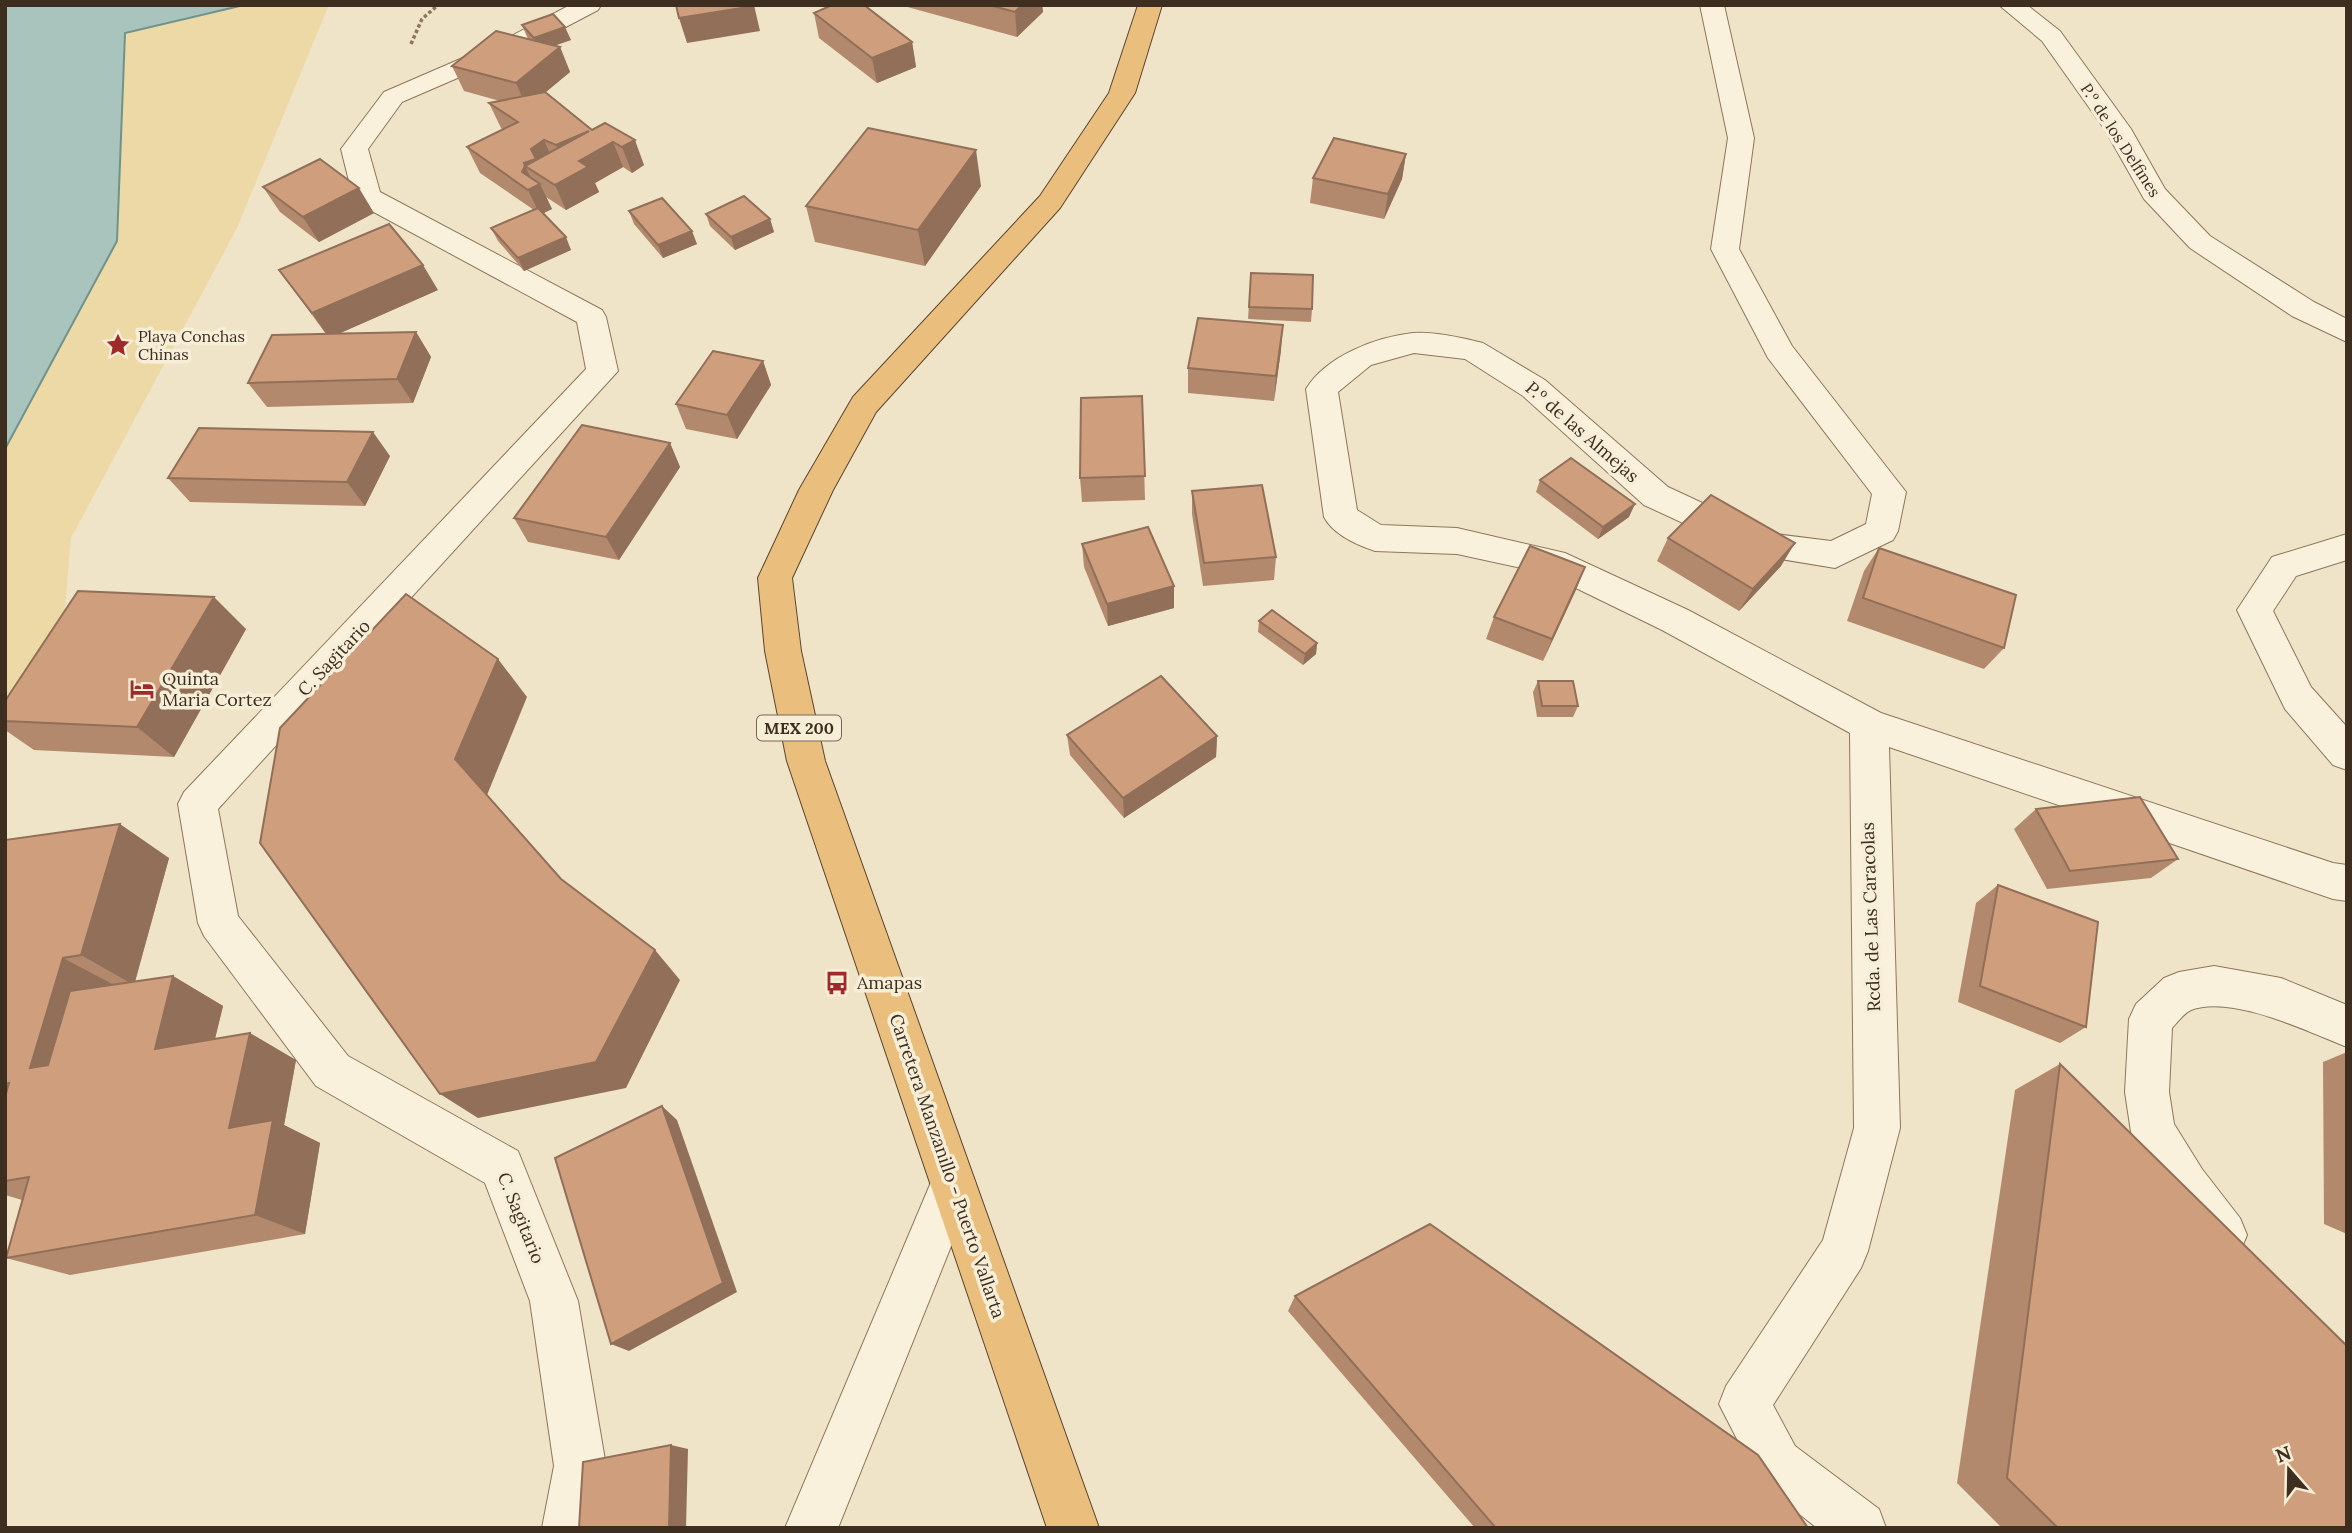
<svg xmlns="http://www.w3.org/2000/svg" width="2352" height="1533" font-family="Lora,serif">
  <rect width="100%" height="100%" fill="#f0e4c8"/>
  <path fill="#ecd9a5" d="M244,5H332L328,7L237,228L71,538L62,640L5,697V449L117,241L125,33Z"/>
  <path fill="#a9c4bc" stroke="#6f938a" stroke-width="2" d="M5,5H244L125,33L117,241L5,449Z"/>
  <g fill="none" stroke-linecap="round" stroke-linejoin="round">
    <g stroke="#8d765c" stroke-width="2">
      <g id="minor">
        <path d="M570,5H601L598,10L520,51L402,102L368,149L380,192L602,310L606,317L618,371L218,809L238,916L348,1056L518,1151L578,1301L606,1466L594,1528H542L554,1466L530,1301L485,1183L316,1086L204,936L198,923L178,804L184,792L586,369L577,322L357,203L353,197L341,149L384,92L502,41Z"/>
        <path d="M1700,5H1724L1754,138L1739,249L1792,346L1906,492L1898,531L1893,540L1835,568L1750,554L1644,505L1523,396L1465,359L1414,353L1371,365L1338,392L1357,510L1381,525L1457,528L1565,553L1688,610L1881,713L2333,863L2347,865V901L2333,899L1889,747L1900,1128L1868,1251L1861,1268L1773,1405L1795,1446L1879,1509L1886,1528H1817L1759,1482L1719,1404L1726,1386L1823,1240L1854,1128L1850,733L1662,630L1545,573L1457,554L1375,551C1357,545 1333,534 1324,517L1306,389C1326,356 1376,337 1413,333C1431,331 1465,338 1483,343L1545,380L1668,487L1767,533L1831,541L1866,524L1872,494L1768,358L1711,249L1728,138Z"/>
        <path d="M1999,5H2027L2060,31L2131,129L2165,189L2210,236L2314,302L2347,319V342L2292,316L2190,248L2144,199L2105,130L2042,41Z"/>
        <path d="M2347,534V560L2296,576L2273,611L2311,687L2347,727V770L2333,765L2285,709L2237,610L2272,557Z"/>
        <path d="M2214,966L2281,978L2347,1005V1047C2309,1032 2231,994 2191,1010C2184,1013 2177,1023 2172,1028L2169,1092L2174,1124L2202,1169L2240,1218L2247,1235L2240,1252L2223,1259L2206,1252L2151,1174L2131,1132L2125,1092L2129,1019L2136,1004L2164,978L2179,972Z"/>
        <path d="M953,1161L969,1168L976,1184L838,1528H785L937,1168Z"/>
      </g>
    </g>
    <g stroke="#5b4430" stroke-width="2">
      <path id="trunk" d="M1138,5H1162L1135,93L1060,208L876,412L833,490L792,578L801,651L825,761L1099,1528H1047L787,761L765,651L758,578L799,490L853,397L1040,196L1109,93Z"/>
    </g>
    <path stroke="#8d765c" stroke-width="3.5" stroke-dasharray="3.5 2.5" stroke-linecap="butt" d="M411,44L422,19L438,5"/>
    <use href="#minor" fill="#faf1dc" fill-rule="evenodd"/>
    <use href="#trunk" fill="#eabe7c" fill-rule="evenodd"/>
  </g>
  <g fill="#b2896c">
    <path d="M900,5H1042L1043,12L1017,37Z"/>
    <path d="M814,13L912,42L916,67L877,83L819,38Z"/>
    <path d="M522,25L571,40L554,45L560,47L570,72L545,92L592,130L605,123L644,165L632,173L623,167L595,183L599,192L566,210L546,197L552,209L543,213L571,250L524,271L498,241L491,228L534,210L480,173L467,147L503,130L501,128L489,103L500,101L464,91L452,66L528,39Z"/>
    <path d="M1406,154L1402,179L1384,219L1310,203L1313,178Z"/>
    <path d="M981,186L925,266L815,242L806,206Z"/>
    <path d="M263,187L374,213L319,242L280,212Z"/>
    <path d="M629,211L697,244L663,258L634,224Z"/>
    <path d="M706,214L770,219L774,232L735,250L710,226Z"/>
    <path d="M279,270L438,290L338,334L416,332L431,357L413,403L267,407L248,383L326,334Z"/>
    <path d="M1251,273L1312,309L1311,322L1248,319Z"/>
    <path d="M1281,350L1274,401L1188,393V368Z"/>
    <path d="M763,361L771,385L737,439L686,429L676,404Z"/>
    <path d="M1142,396L1145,500L1082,502L1080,478Z"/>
    <path d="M670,443L680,467L619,560L528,542L514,518Z"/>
    <path d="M390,456L365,506L190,502L168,478Z"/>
    <path d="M1540,480L1629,517L1598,539L1536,492Z"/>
    <path d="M1192,491L1276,557L1274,580L1203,586L1192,514Z"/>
    <path d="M1668,538L1781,566L1739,611L1657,561Z"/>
    <path d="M1082,544L1174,586V608L1108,626L1084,567Z"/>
    <path d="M1879,548L2004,648L1984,669L1847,621L1864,571Z"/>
    <path d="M1585,567L1543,661L1486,639L1494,617Z"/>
    <path d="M1259,621L1317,643L1316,654L1303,665L1258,632Z"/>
    <path d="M246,629L174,757L34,750L5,730V701Z"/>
    <path d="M1538,681L1578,706L1573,717H1537L1533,692Z"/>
    <path d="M1067,735L1217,736L1216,757L1124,818L1070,755Z"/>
    <path d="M2036,809L2178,859L2151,878L2047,889L2014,829Z"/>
    <path d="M5,840L169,858L135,982L173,976L223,1006L215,1039L296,1060L284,1125L320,1143L305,1234L70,1275L6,1258L22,1200L5,1195Z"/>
    <path d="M1998,885L2086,1027L2060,1043L1958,1002L1976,903Z"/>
    <path d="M2347,1052V1234L2324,1224L2323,1062Z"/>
    <path d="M2060,1064L2347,1528H2002L1957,1483L2015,1090Z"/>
    <path d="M1295,1296L1808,1528H1475L1288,1311Z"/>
  </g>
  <g fill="#916f58">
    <path d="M754,5L760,31L687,43L679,18Z"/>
    <path d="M1022,5H1042L1043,12L1017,37L1015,12Z"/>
    <path d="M565,27L571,40L540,51L534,38Z"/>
    <path d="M912,42L916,67L877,83L872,58Z"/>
    <path d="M560,47L570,72L527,108L516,83Z"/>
    <path d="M589,131L613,142L623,167L595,183L599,192L566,210L555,185L567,170L556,145Z"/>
    <path d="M544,140L555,165L525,166L535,186L540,184L552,209L540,215L528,190L522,172L524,163L531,149Z"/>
    <path d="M635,140L644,165L632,173L622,147Z"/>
    <path d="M976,150L981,186L925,266L918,230Z"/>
    <path d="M1406,154L1402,179L1384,219L1388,194Z"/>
    <path d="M359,188L374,213L319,242L303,217Z"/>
    <path d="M770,219L774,232L735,250L731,237Z"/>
    <path d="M692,231L697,244L663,258L658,245Z"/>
    <path d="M566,237L571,250L524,271L518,258Z"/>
    <path d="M423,265L438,290L329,338L312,313Z"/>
    <path d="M1283,325L1281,350L1274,401L1276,376Z"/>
    <path d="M416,332L431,357L413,403L397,379Z"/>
    <path d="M763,361L771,385L737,439L727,415Z"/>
    <path d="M373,432L390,456L365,506L347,482Z"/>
    <path d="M670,443L680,467L619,560L606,537Z"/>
    <path d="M1635,504L1629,517L1598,539L1603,527Z"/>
    <path d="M1795,543L1781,566L1739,611L1753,589Z"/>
    <path d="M1585,567L1576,590L1543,661L1552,639Z"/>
    <path d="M1174,586V608L1108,626L1107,604Z"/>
    <path d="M214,597L246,629L174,757L137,727Z"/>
    <path d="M1317,643L1316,654L1303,665L1305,654Z"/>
    <path d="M498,659L527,697L487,795L455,759Z"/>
    <path d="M1217,736L1216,757L1124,818L1123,798Z"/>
    <path d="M120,824L169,858L134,985L81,955Z"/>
    <path d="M655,950L680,980L626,1088L478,1118L440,1094Z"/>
    <path d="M63,958L118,987L88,1094L30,1068Z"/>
    <path d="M173,976L223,1006L206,1075L155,1049Z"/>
    <path d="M250,1033L296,1060L284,1125L320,1143L305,1234L255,1215L229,1128Z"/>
    <path d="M662,1106L677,1120L737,1292L629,1351L611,1344Z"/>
    <path d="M671,1445L688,1449L686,1528H669Z"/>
  </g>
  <g fill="#cf9f7d" stroke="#916f58" stroke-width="2">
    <path d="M676,5H753L754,6L679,18Z"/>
    <path d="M832,5H864L912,42L872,58L814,13Z"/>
    <path d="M989,5H1022L1015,12Z"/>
    <path d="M553,14L565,27L534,38L522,25Z"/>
    <path d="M496,31L560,47L516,83L452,66Z"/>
    <path d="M545,92L592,130L605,123L635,140L622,147L613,142L579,161L588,167L555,185L525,166L589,131L556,145L544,140L531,149L536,159L524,163L525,166L522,172L540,184L528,190L467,147L518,122L489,103Z"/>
    <path d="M868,128L976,150L918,230L806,206Z"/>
    <path d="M1334,138L1406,154L1388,194L1313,178Z"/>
    <path d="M320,159L359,188L303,217L263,187Z"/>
    <path d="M744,196L770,219L731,237L706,214Z"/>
    <path d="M662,198L692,231L658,245L629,211Z"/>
    <path d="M538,208L566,237L518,258L491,228Z"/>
    <path d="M389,224L423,265L312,313L279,270Z"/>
    <path d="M1251,273L1313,275L1312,309L1249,307Z"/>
    <path d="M1198,318L1283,325L1276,376L1188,368Z"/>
    <path d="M416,332L397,379L248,383L272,335Z"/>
    <path d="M713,351L763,361L727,415L676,404Z"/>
    <path d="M1142,396L1145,476L1080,478L1081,398Z"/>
    <path d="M582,425L670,443L606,537L514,518Z"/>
    <path d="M199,428L373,432L347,482L168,478Z"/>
    <path d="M1571,458L1635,504L1603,527L1540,480Z"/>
    <path d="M1262,485L1276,557L1204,563L1192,491Z"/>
    <path d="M1711,495L1795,543L1753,589L1668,538Z"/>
    <path d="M1148,527L1174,586L1107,604L1082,544Z"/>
    <path d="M1530,546L1585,567L1552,639L1494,617Z"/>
    <path d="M1879,548L2016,595L2004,648L1863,598Z"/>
    <path d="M78,591L214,597L137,727L5,721V701Z"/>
    <path d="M406,594L498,659L455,759L561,879L655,950L596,1062L440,1094L260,843L280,728Z"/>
    <path d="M1272,610L1317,643L1305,654L1259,621Z"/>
    <path d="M1161,676L1217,736L1123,798L1067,735Z"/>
    <path d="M1538,681H1573L1578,706H1542Z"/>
    <path d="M2140,797L2178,859L2070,871L2036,809Z"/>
    <path d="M120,824L81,955L63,958L30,1068L48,1065L70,991L173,976L155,1049L250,1033L229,1128L273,1120L255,1215L6,1258L29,1177L5,1181V1097L9,1083L5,1084V840Z"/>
    <path d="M1998,885L2098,922L2086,1027L1980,986Z"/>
    <path d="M2060,1064L2347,1346V1528H2058L2007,1478Z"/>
    <path d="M662,1106L723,1283L611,1344L555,1158Z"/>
    <path d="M1430,1224L1758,1455L1808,1528H1496L1295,1296Z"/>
    <path d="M671,1445L669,1528H579L583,1462Z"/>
  </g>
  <defs>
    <g id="sight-bare" transform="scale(1.89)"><path d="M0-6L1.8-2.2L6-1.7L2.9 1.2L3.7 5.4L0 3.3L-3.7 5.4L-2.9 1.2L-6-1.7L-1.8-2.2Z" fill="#9e2a2b" stroke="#f7eed8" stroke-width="2.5" paint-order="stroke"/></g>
    <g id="hotel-bare" transform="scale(1.89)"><path d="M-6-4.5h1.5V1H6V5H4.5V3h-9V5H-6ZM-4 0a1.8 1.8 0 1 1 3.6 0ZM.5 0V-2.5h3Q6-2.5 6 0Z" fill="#9e2a2b" stroke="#f7eed8" stroke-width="2.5" paint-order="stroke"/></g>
    <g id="bus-bare" transform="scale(1.89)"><path d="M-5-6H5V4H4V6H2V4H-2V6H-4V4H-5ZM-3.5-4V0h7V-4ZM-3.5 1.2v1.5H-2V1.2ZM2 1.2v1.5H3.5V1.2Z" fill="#9e2a2b" stroke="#f7eed8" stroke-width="2.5" paint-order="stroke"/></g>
  </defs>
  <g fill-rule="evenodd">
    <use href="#sight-bare" x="118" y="345"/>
    <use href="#hotel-bare" x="142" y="689"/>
    <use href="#bus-bare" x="837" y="983"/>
  </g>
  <g text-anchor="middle" stroke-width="7" stroke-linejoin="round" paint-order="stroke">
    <g font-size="16" fill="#3d2e20" stroke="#f7eed8">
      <text transform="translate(2121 140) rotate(57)" y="6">P.º de los Delfines</text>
    </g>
    <g font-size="16" fill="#3d2e20" stroke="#f7eed8" text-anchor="start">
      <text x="138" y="342">Playa Conchas<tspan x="138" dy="18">Chinas</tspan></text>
    </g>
    <rect fill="#f7eed8" stroke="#756857" stroke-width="2" x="757" y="715.5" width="84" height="25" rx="5"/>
    <g font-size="16" font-weight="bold" fill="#3d2e20">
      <text x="799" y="734">MEX 200</text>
    </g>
    <g font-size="18" fill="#3d2e20" stroke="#f7eed8">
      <text transform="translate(1582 432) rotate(41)" y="6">P.º de las Almejas</text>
      <text transform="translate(334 658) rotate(-47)" y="6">C. Sagitario</text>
      <text transform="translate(1871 917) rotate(-92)" y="6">Rcda. de Las Caracolas</text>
      <text transform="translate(947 1166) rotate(71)" y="6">Carretera Manzanillo - Puerto Vallarta</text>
      <text transform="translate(521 1218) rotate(68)" y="6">C. Sagitario</text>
    </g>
    <g font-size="18" fill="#3d2e20" stroke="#f7eed8" text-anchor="start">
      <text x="162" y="685">Quinta<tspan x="162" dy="21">Maria Cortez</tspan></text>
      <text x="857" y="989">Amapas</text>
    </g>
  </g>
  <rect width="2352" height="1533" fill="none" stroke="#3d2e20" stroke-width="14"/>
  <g transform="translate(2289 1470) rotate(340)" stroke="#f7eed8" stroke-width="5" paint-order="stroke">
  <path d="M0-5L12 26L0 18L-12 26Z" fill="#3d2e20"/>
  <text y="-10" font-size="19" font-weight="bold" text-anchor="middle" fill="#3d2e20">N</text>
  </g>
</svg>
